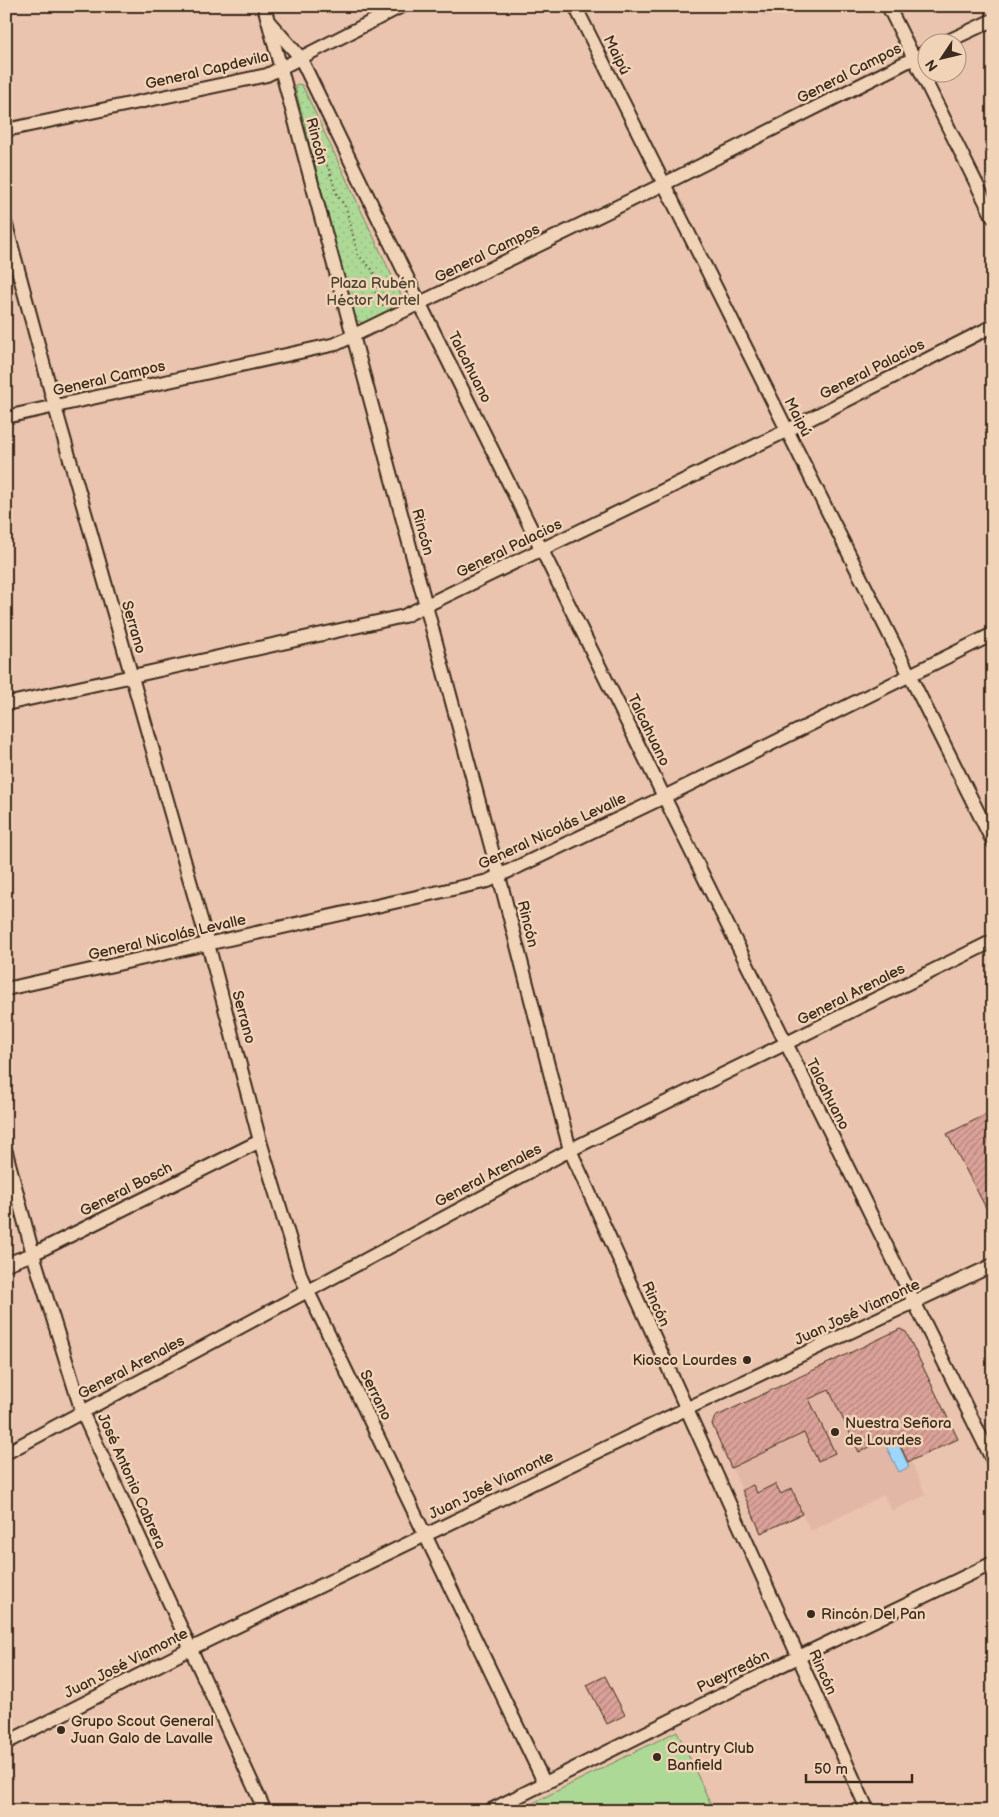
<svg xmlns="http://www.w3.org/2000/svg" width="999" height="1817" font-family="'Balsamiq Sans',sans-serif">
  <defs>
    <pattern id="park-dots" width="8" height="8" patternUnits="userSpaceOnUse" patternTransform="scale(1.25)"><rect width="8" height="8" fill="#add996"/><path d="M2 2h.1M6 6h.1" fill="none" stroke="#96ba81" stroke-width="1.8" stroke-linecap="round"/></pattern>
    <pattern id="building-hatch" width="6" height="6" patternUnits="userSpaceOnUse" patternTransform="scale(1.25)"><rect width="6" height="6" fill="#dba299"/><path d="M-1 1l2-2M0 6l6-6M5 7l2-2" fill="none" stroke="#b3847c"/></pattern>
  </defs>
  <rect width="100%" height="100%" fill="#eac4ae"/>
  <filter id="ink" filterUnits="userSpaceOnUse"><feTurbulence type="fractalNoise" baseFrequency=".02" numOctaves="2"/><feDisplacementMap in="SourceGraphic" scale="10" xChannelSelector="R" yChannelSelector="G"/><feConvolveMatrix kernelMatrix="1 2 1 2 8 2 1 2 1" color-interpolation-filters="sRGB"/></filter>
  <g filter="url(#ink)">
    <g fill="#e3b7a5">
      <path d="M758,6H785L764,17Z"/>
      <path d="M900,1329L906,1332L958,1439L911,1461L926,1495L892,1511L884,1495L811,1531L802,1514L761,1533L712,1424L715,1417Z"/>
    </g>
    <path fill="#add996" stroke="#74825a" d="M677,1731L714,1811H517Z"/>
    <path fill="url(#park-dots)" stroke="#74825a" d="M297,84L302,85L400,293L401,300L399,305L363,323L356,320L353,314L295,87Z"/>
    <path fill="#9dd7fd" stroke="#7692a4" d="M895,1437L909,1467L899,1472L884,1442Z"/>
    <g fill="url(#building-hatch)" stroke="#3b2a1e">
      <path d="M993,1111V1221L947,1134Z"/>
      <path d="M900,1329L906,1332L958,1439L908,1462L895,1435L859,1452L829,1390L809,1399L835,1453L818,1461L804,1433L731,1468L712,1424L715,1417Z"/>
      <path d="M775,1484L781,1494L792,1488L802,1514L761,1533L742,1490L753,1485L757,1493Z"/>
      <path d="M605,1676L625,1715L607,1724L587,1685Z"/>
    </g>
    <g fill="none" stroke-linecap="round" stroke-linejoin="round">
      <g stroke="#3b2a1e" stroke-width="16">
        <g id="street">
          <path d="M264,6L499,876L570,1150L868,1811"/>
          <path d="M575,6L993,842"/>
          <path d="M888,6L993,217"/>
          <path d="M269,22L300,57L420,304L993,1461"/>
          <path d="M946,42L993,20"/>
          <path d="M6,130L267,75L402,6"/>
          <path d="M6,225L55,407L208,944L260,1141L301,1277L544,1782"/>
          <path d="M6,417L336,344L664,184L926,52"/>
          <path d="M6,704L404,616L786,431L993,326"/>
          <path d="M6,989L488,881L664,797L993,634"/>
          <path d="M6,1152L33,1254L82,1412L265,1811"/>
          <path d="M6,1264L33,1254L260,1141"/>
          <path d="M6,1453L570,1150L993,941"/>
          <path d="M6,1743L190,1649L686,1409L993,1265"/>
          <path d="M489,1811L778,1667L993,1563"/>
        </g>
      </g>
      <path stroke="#3b2a1e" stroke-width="2.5" stroke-dasharray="1 4" stroke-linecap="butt" d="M319,159L328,166L336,193L346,208L358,255L371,268L376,276V297L383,306"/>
      <use href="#street" stroke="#f1d3b7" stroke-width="12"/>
    </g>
  </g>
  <g fill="#3b2a1e" stroke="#f1d3b7" stroke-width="2">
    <circle cx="747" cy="1360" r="5"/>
    <circle cx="835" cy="1432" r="5"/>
    <circle cx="811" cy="1614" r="5"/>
    <circle cx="61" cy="1730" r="5"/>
    <circle cx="657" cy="1757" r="5"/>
  </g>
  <g text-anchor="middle" stroke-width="5" stroke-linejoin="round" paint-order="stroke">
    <g font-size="15" fill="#3b2a1e" stroke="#f1d3b7">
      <text transform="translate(617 55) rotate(64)" y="5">Maipú</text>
      <text transform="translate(207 70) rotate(-13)" y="5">General Capdevila</text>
      <text transform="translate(849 73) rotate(-27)" y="5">General Campos</text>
      <text transform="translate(317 141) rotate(75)" y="5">Rincón</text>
      <text transform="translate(487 253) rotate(-26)" y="5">General Campos</text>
      <text transform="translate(470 367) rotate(63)" y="5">Talcahuano</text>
      <text transform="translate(872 369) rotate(-27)" y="5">General Palacios</text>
      <text transform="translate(109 378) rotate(-13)" y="5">General Campos</text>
      <text transform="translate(798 417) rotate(63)" y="5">Maipú</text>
      <text transform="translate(423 532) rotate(75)" y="5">Rincón</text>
      <text transform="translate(509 548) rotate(-26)" y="5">General Palacios</text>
      <text transform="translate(134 627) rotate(74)" y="5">Serrano</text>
      <text transform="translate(649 730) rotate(64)" y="5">Talcahuano</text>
      <text transform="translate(552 831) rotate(-25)" y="5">General Nicolás Levalle</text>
      <text transform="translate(528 924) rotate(76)" y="5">Rincón</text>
      <text transform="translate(167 937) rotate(-13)" y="5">General Nicolás Levalle</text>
      <text transform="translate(851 994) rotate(-27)" y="5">General Arenales</text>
      <text transform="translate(244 1017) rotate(75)" y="5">Serrano</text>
      <text transform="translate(828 1094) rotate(63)" y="5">Talcahuano</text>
      <text transform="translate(488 1175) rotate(-28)" y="5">General Arenales</text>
      <text transform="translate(126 1189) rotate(-27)" y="5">General Bosch</text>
      <text transform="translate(656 1304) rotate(66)" y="5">Rincón</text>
      <text transform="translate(857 1312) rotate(-25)" y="5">Juan José Viamonte</text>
      <text transform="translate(131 1367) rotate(-28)" y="5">General Arenales</text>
      <text transform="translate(376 1395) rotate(64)" y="5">Serrano</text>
      <text transform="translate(132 1481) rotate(66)" y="5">José Antonio Cabrera</text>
      <text transform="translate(491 1485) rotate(-26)" y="5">Juan José Viamonte</text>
      <text transform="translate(126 1663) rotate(-27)" y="5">Juan José Viamonte</text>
      <text transform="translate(733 1671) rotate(-26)" y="5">Pueyrredón</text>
      <text transform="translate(823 1672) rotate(66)" y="5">Rincón</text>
    </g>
    <g font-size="15" fill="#4c4430" stroke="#f1d3b7">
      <text x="373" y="288">Plaza Rubén<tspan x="373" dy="17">Héctor Martel</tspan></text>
    </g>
    <g font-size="15" fill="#3b2a1e" stroke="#f1d3b7" text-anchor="start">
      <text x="737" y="1365" text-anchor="end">Kiosco Lourdes</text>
      <text x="845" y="1428">Nuestra Señora<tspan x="845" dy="17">de Lourdes</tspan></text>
      <text x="821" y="1619">Rincón Del Pan</text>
      <text x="71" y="1726">Grupo Scout General<tspan x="71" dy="17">Juan Galo de Lavalle</tspan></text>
      <text x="667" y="1753">Country Club<tspan x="667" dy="17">Banfield</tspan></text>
    </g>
  </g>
  <rect width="999" height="1817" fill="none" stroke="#f1d3b7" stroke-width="25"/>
  <rect x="12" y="12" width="974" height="1792" fill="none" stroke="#3b2a1e" stroke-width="2" filter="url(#ink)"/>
  <g transform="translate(942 58) rotate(235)"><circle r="24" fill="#f1d3b7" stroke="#a88f7a"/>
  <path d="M0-4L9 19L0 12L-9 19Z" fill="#3b2a1e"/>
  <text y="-8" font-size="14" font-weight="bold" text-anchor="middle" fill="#3b2a1e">N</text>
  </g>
  <path d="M806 1774v8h106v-8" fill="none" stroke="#3b2a1e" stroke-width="2.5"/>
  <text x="814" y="1774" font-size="15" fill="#3b2a1e" stroke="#f1d3b7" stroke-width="4" paint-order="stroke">50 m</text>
</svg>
